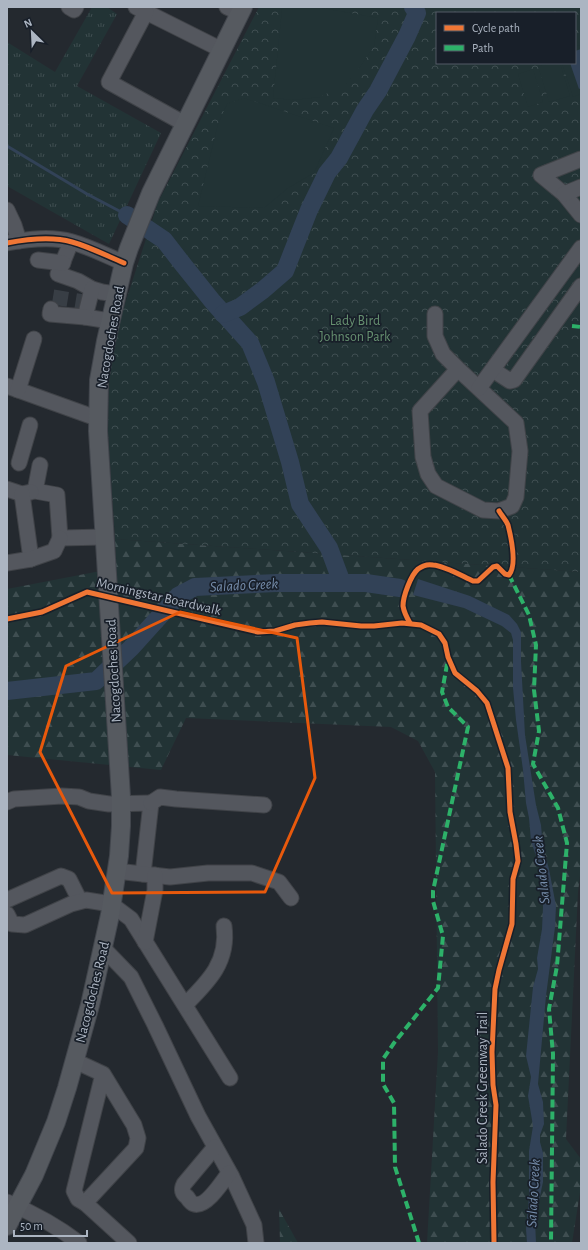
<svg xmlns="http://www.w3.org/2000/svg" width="588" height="1250" font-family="'Alegreya Sans',sans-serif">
  <defs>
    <pattern id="grass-tufts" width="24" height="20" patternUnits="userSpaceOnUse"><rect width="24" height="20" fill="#223335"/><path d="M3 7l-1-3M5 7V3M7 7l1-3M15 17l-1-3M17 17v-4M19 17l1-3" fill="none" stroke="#3f4e51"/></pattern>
    <pattern id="forest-firs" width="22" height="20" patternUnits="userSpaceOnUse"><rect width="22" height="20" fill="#223335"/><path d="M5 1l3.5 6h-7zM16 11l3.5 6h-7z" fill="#3f4e51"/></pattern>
    <pattern id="park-crowns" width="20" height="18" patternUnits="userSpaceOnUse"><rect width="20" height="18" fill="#223335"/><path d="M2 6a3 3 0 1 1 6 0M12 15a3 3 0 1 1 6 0" fill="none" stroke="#3f4e51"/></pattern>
  </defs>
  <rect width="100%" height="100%" fill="#24292f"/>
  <path fill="url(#grass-tufts)" d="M92,7H107L117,14L77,86L161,133L109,244L7,186V42L55,72Z"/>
  <g fill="url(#forest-firs)">
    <path d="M115,539L581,572V868L578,892L566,1139L581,1159V1186L572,1243H427L438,1052L435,772L418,741L391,727L186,718L161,770L7,755V589L116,568Z"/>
    <path d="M279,1209L298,1243H280Z"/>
  </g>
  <path fill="url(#park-crowns)" fill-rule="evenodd" d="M259,7H581V572L115,539L108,432L109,373L120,319L158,202ZM437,13H575V63H437Z"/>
  <g fill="#223335">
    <path d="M286,7H317L378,18L374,46L360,67L346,84L320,97L294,100L273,98L282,9Z"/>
    <path d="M581,45V94L573,97L562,63H575V46Z"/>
    <path d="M549,63H560L570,96L549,102L538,66Z"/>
    <path d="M533,69L543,102L528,107L518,74Z"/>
    <path d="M244,98L334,128L314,173L288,188L264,208L198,206L218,124L227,104Z"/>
  </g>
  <g fill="#324257">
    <path d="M581,49V88L579,89L570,63H575V51Z"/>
    <path d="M418,579L470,596L509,615L517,624L521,632V661L525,735L536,805L541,825L543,848L549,869L556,906L555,927L546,996L538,1084L543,1102L544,1124L540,1135V1142L543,1153V1182L535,1220L536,1243H527L526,1229L529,1198V1151L533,1126L528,1096L531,1077L526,1056L533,987L538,969L537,958L542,929L543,907L541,871L531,841L529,818L526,803L523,770L516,720L513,688V640L511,633L502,626L464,608L413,595Z"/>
  </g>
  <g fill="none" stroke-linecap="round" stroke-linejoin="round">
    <path stroke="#324257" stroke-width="3" d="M7,146L87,194L127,215"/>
    <g stroke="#324257" stroke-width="18">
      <path d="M127,215L164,240L181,262L213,302L250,343L266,382L290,462L300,504L329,548L342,583"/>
      <path d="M223,314L240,307L263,290L285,271L309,210L327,173L339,158L365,110L378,91L407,36L417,13L413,7"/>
      <path d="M7,691L96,681L131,648L178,596L195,587L276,583H366L400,588"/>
    </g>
    <path stroke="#383e45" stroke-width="15" stroke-dasharray="15 8" stroke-linecap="butt" d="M53,297L84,302"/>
    <g stroke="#404348" stroke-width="17">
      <g id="minor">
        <path d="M69,7L74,10L76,7"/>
        <path d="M136,7L222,50"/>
        <path d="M227,7L240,13"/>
        <path d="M146,12L109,82L185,124"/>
        <path d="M581,159L541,175L564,194L581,215"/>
        <path d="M564,194L581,187"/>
        <path d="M7,210L14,225L19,241"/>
        <path d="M71,242L58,274L78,281L92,289L102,292L116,294"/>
        <path d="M7,243C28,239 51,236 72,242C90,247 107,256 124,263"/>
        <path d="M38,260L63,263"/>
        <path d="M92,289L85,317L110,321"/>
        <path d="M51,309L50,314L85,317"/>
        <path d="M435,314V336L443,354L458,369L420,411L423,457L428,474L436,486L483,510L499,511L512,506L516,497L520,451L516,423L458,369"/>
        <path d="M493,370L510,381L514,380L581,286"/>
        <path d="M7,386L99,419"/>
        <path d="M479,388L581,248"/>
        <path d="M18,390L34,339"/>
        <path d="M19,463L30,425"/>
        <path d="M40,465L35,491L57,495L60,538L105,537"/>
        <path d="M7,489L22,494L31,492"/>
        <path d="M22,494L31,559"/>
        <path d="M7,563L31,559L54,551L60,538"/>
        <path d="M7,802L14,799L62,796L79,797L89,801L109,804L151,803L143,874"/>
        <path d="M151,803L160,797L176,799L264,805"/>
        <path d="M116,871L170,877L208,873H252L279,882L291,898"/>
        <path d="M7,900L61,876L69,879L80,901"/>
        <path d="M7,914L12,924L25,925L71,904L86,900L111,904L131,919L230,1078"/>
        <path d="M145,942L155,890V875"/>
        <path d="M103,948L131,977L155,1025L198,1116L232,1177L254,1225L256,1243"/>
        <path d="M185,1005C208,982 229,962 224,926"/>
        <path d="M75,1061L103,1074L134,1125L138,1138L136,1148L85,1203L78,1199L74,1191L103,1074"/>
        <path d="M215,1147L184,1184C181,1190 182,1193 187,1197C189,1200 191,1203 194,1204C206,1208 223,1181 229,1173"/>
        <path d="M7,1202C33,1213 57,1226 79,1243"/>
        <path d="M85,1203L129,1243"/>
      </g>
    </g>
    <g stroke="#41454c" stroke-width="20">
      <path id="major" d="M7,1226L34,1175L56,1122L67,1088L90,1005L110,915L119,856L121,826V797L98,431L99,380L106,341L124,263L129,248L151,193L243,7"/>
    </g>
    <use href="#minor" stroke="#54575e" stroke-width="15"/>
    <use href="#major" stroke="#565a60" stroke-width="18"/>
    <g stroke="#2db169" stroke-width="4" stroke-dasharray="8 4" stroke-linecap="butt">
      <path d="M572,326L581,327"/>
      <path d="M509,575L529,615L536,645L534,690L539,731L533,764L558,808L567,843L557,966L549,1009L553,1054L551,1243"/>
      <path d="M419,1243L395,1167L394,1103L383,1084V1059L394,1043L438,988L443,936L433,901V891L468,727L448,707L442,692L448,659"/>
    </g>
    <g stroke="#181f29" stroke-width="8">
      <g id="cycleway">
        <path d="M7,243C28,239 51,236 72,242C90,247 107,256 124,263"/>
        <path d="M7,619L42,612L87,592L258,632L275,631L295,625L310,623L322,622L361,626H374L402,623L421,625L439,634L445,643L448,657L455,673L477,691L487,703L508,768L510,812L516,844L518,861L513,879L512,924L499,970L495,989L492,1052L493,1085L496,1105L493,1182L494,1243"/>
        <path d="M410,623C407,618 404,612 403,606C403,596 411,575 418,569C422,566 428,564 433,565C445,566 462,576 473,581H478L493,567L497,566L505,574L509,575C517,565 511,537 508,525C506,520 502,516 499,511"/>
      </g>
    </g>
    <use href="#cycleway" stroke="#f07635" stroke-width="5"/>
  </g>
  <path fill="none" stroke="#e8590c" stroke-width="3" stroke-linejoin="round" d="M180,612L297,638L315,778L265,892L112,893L40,752L66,666Z"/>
  <g text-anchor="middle" stroke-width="3.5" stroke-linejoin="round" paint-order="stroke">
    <g font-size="14" fill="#669070" stroke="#181f29">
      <text x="355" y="325">Lady Bird<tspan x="355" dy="16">Johnson Park</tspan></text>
    </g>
    <g font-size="14" fill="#acb5c2" stroke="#181f29">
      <text transform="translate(110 337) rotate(-80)" y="5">Nacogdoches Road</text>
      <text transform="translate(159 596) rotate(13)" y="5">Morningstar Boardwalk</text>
      <text transform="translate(113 671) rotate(-93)" y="5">Nacogdoches Road</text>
      <text transform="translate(92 992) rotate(-76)" y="5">Nacogdoches Road</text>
      <text transform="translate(482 1088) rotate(-90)" y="5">Salado Creek Greenway Trail</text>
    </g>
    <g font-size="15" font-style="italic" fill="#758caa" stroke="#181f29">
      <text transform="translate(244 585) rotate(-3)" y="5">Salado Creek</text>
      <text transform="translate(541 870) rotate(-96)" y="5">Salado Creek</text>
      <text transform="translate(533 1193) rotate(-87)" y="5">Salado Creek</text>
    </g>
  </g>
  <rect width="588" height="1250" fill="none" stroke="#acb5c2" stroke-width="16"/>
  <rect x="436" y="12" width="140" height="52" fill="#181f29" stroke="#535b66"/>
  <rect x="444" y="25" width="20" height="6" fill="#f07635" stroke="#535b66"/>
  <text x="472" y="32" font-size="12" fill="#acb5c2">Cycle path</text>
  <rect x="444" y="45" width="20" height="6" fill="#2db169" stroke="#535b66"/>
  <text x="472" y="52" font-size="12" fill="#acb5c2">Path</text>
  <g transform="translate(32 32) rotate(336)" stroke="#181f29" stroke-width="3" paint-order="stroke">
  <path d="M0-3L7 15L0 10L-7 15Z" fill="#acb5c2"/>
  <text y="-6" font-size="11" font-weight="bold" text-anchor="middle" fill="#acb5c2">N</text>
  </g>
  <path d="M14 1230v6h73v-6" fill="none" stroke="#acb5c2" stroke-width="2"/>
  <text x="20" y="1230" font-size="12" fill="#acb5c2" stroke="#181f29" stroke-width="3" paint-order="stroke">50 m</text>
</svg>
